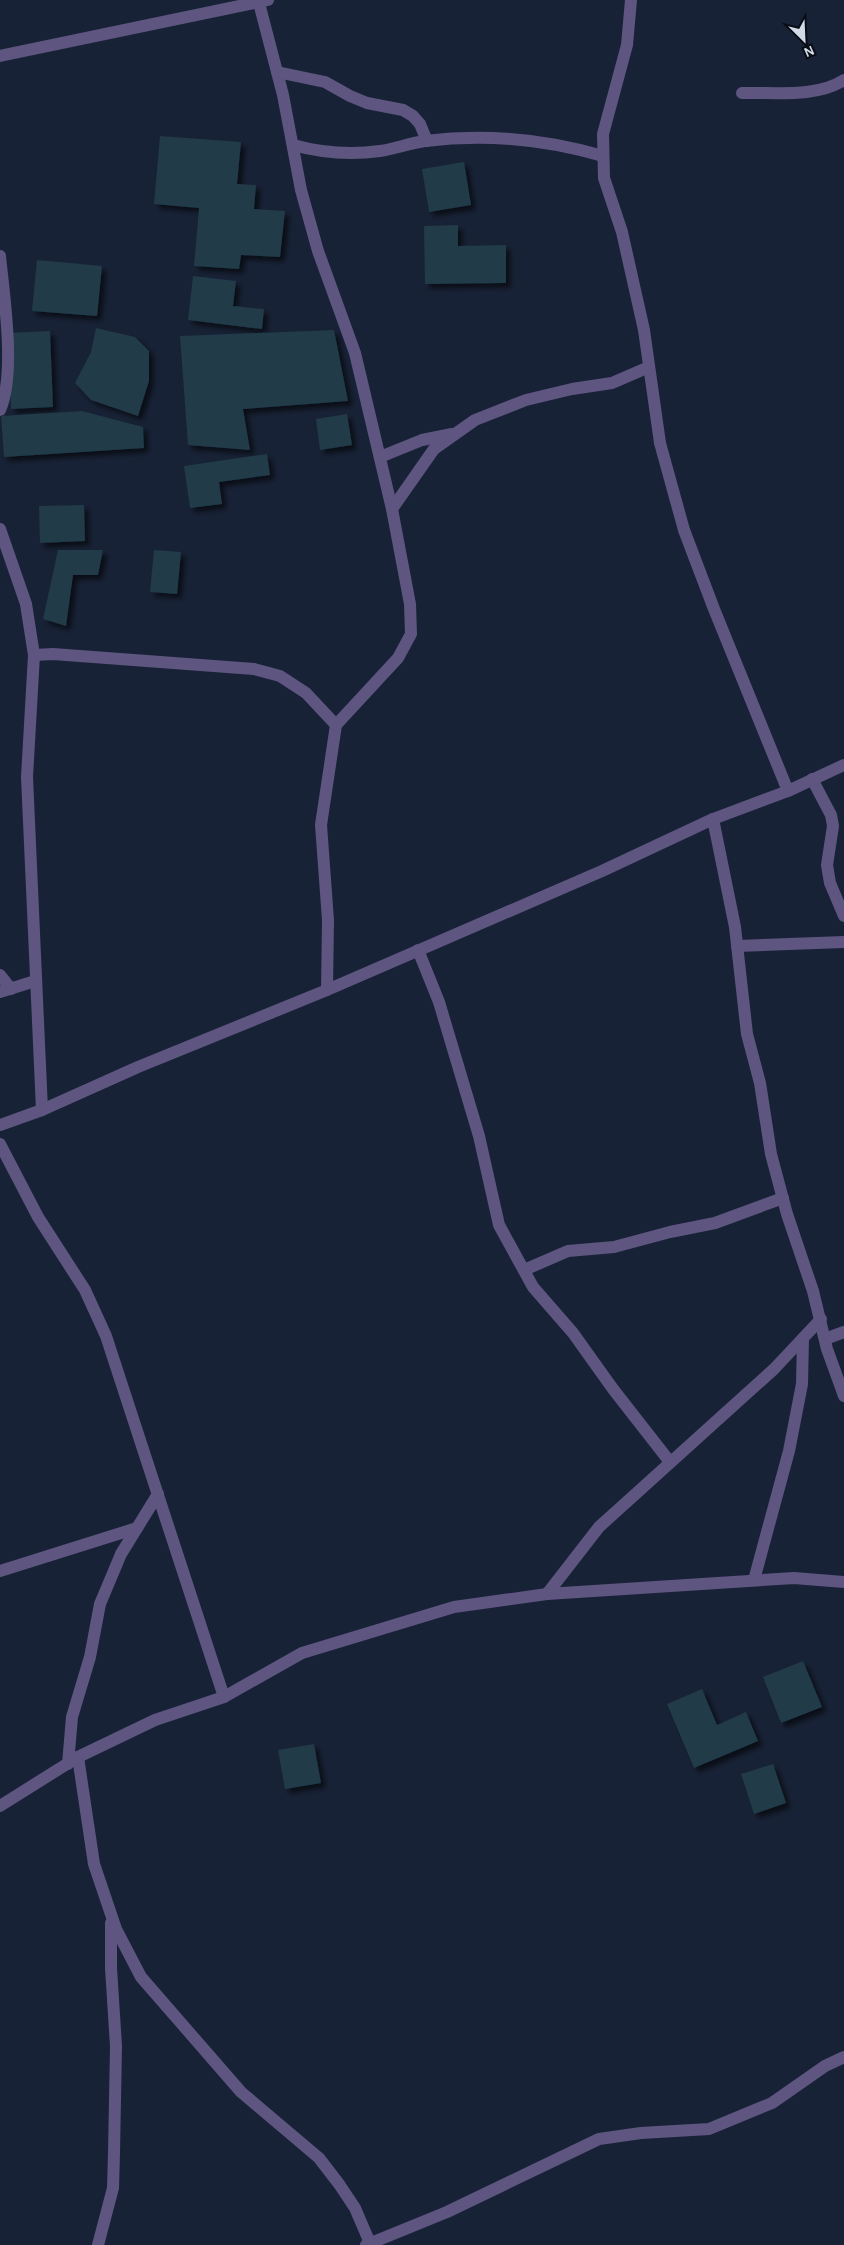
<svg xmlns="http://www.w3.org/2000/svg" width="844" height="2245" font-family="'Alegreya Sans',sans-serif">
  <defs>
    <filter id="shadow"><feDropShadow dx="4.5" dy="4.5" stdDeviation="2.5" flood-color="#0009"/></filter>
  </defs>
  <rect width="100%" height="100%" fill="#182236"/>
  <g fill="#203a49" filter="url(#shadow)">
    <path d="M160,136L241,142L237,184L256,185L254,209L285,211L280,257L241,255L239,269L194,266L199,208L154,204Z"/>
    <path d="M464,162L471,205L429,212L422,169Z"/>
    <path d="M458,225V246L506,245V283L425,284L424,226Z"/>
    <path d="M37,260L102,266L97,316L32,311Z"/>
    <path d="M193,276L236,281L233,306L264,309L262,329L188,320Z"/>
    <path d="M96,328L135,337L149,351V381L138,416L91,400L75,383L91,352Z"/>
    <path d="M334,330L348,401L243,409L250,450L188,445L180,336Z"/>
    <path d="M50,331L53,407L11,409L8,333Z"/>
    <path d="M82,411L143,427L144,448L4,457L1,416Z"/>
    <path d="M347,414L352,445L320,450L316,419Z"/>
    <path d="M267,454L270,475L219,482L222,504L190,508L184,466Z"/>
    <path d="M84,505L85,541L40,543L39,506Z"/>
    <path d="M58,550H103L98,575H73L66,626L43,619Z"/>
    <path d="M154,550L181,552L177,594L150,592Z"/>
    <path d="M803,1661L822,1707L781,1723L763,1677Z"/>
    <path d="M702,1689L717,1725L746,1712L758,1741L694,1768L667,1704Z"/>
    <path d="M314,1744L321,1783L285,1789L278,1750Z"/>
    <path d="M773,1764L786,1803L754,1814L741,1774Z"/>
  </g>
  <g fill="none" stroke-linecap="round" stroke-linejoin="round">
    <g stroke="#5e5581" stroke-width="12">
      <path d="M631,0L627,45L603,134L604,178L622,232L644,330L660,443L684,530L714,609L788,791"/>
      <path d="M259,3L283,95L301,190L318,251L355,353L392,509L410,604L411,634L398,658L336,725L321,825L328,920L327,990"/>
      <path d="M0,56L268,0"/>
      <path d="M277,72L325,82L350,96L367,103L403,110L413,116L420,124L427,141"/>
      <path d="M742,93C775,92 816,98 844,80"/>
      <path d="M293,145C322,153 350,155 380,151C395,149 410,143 425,141C487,133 544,139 603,156"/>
      <path d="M0,256C4,296 16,374 0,410"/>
      <path d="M380,457L422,440L452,434"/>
      <path d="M392,509L434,449L475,420L526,400L572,389L612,383L649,367"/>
      <path d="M0,529L26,604L34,655L27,777L42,1110"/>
      <path d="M34,655L53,654L254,669L280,676L306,693L336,725"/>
      <path d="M812,779L831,815L833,826L827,865L830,883L844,916"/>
      <path d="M713,819L735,927L747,1034L760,1083L771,1154L787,1214L813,1291L827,1349L844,1396"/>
      <path d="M737,946L844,942"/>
      <path d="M418,950L439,1002L479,1136L499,1225L533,1287L573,1333L613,1389L670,1462"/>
      <path d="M0,975L11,989"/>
      <path d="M0,992L35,981"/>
      <path d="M0,1125L42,1110L138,1067L327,990L602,871L713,819L788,791L844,765"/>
      <path d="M0,1144L38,1217L85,1290L106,1336L224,1697"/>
      <path d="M524,1270L568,1251L614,1247L670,1232L715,1223L783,1198"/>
      <path d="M825,1339L844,1332"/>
      <path d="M0,1571L137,1528"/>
      <path d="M754,1580L789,1451L802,1384L803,1338"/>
      <path d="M547,1594L599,1527L774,1369L821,1319"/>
      <path d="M78,1757L94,1864L116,1929L141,1977L241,2092L319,2158L339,2184L355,2208L370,2243"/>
      <path d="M68,1764L72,1717L90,1657L100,1604L121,1554L158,1494"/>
      <path d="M0,1806L78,1757L155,1720L224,1697L302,1653L454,1607L547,1594L794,1578L844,1582"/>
      <path d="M98,2245L113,2188L114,2153L116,2046L111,1968V1923"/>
      <path d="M366,2245L447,2212L599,2139L641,2133L709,2129L772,2103L825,2066L844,2057"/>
    </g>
  </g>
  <g transform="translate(804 40) rotate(156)" stroke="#080c15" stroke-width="4" paint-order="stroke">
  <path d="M0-4L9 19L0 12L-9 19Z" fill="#d2d9e7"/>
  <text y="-8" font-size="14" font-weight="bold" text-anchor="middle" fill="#d2d9e7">N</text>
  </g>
</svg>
